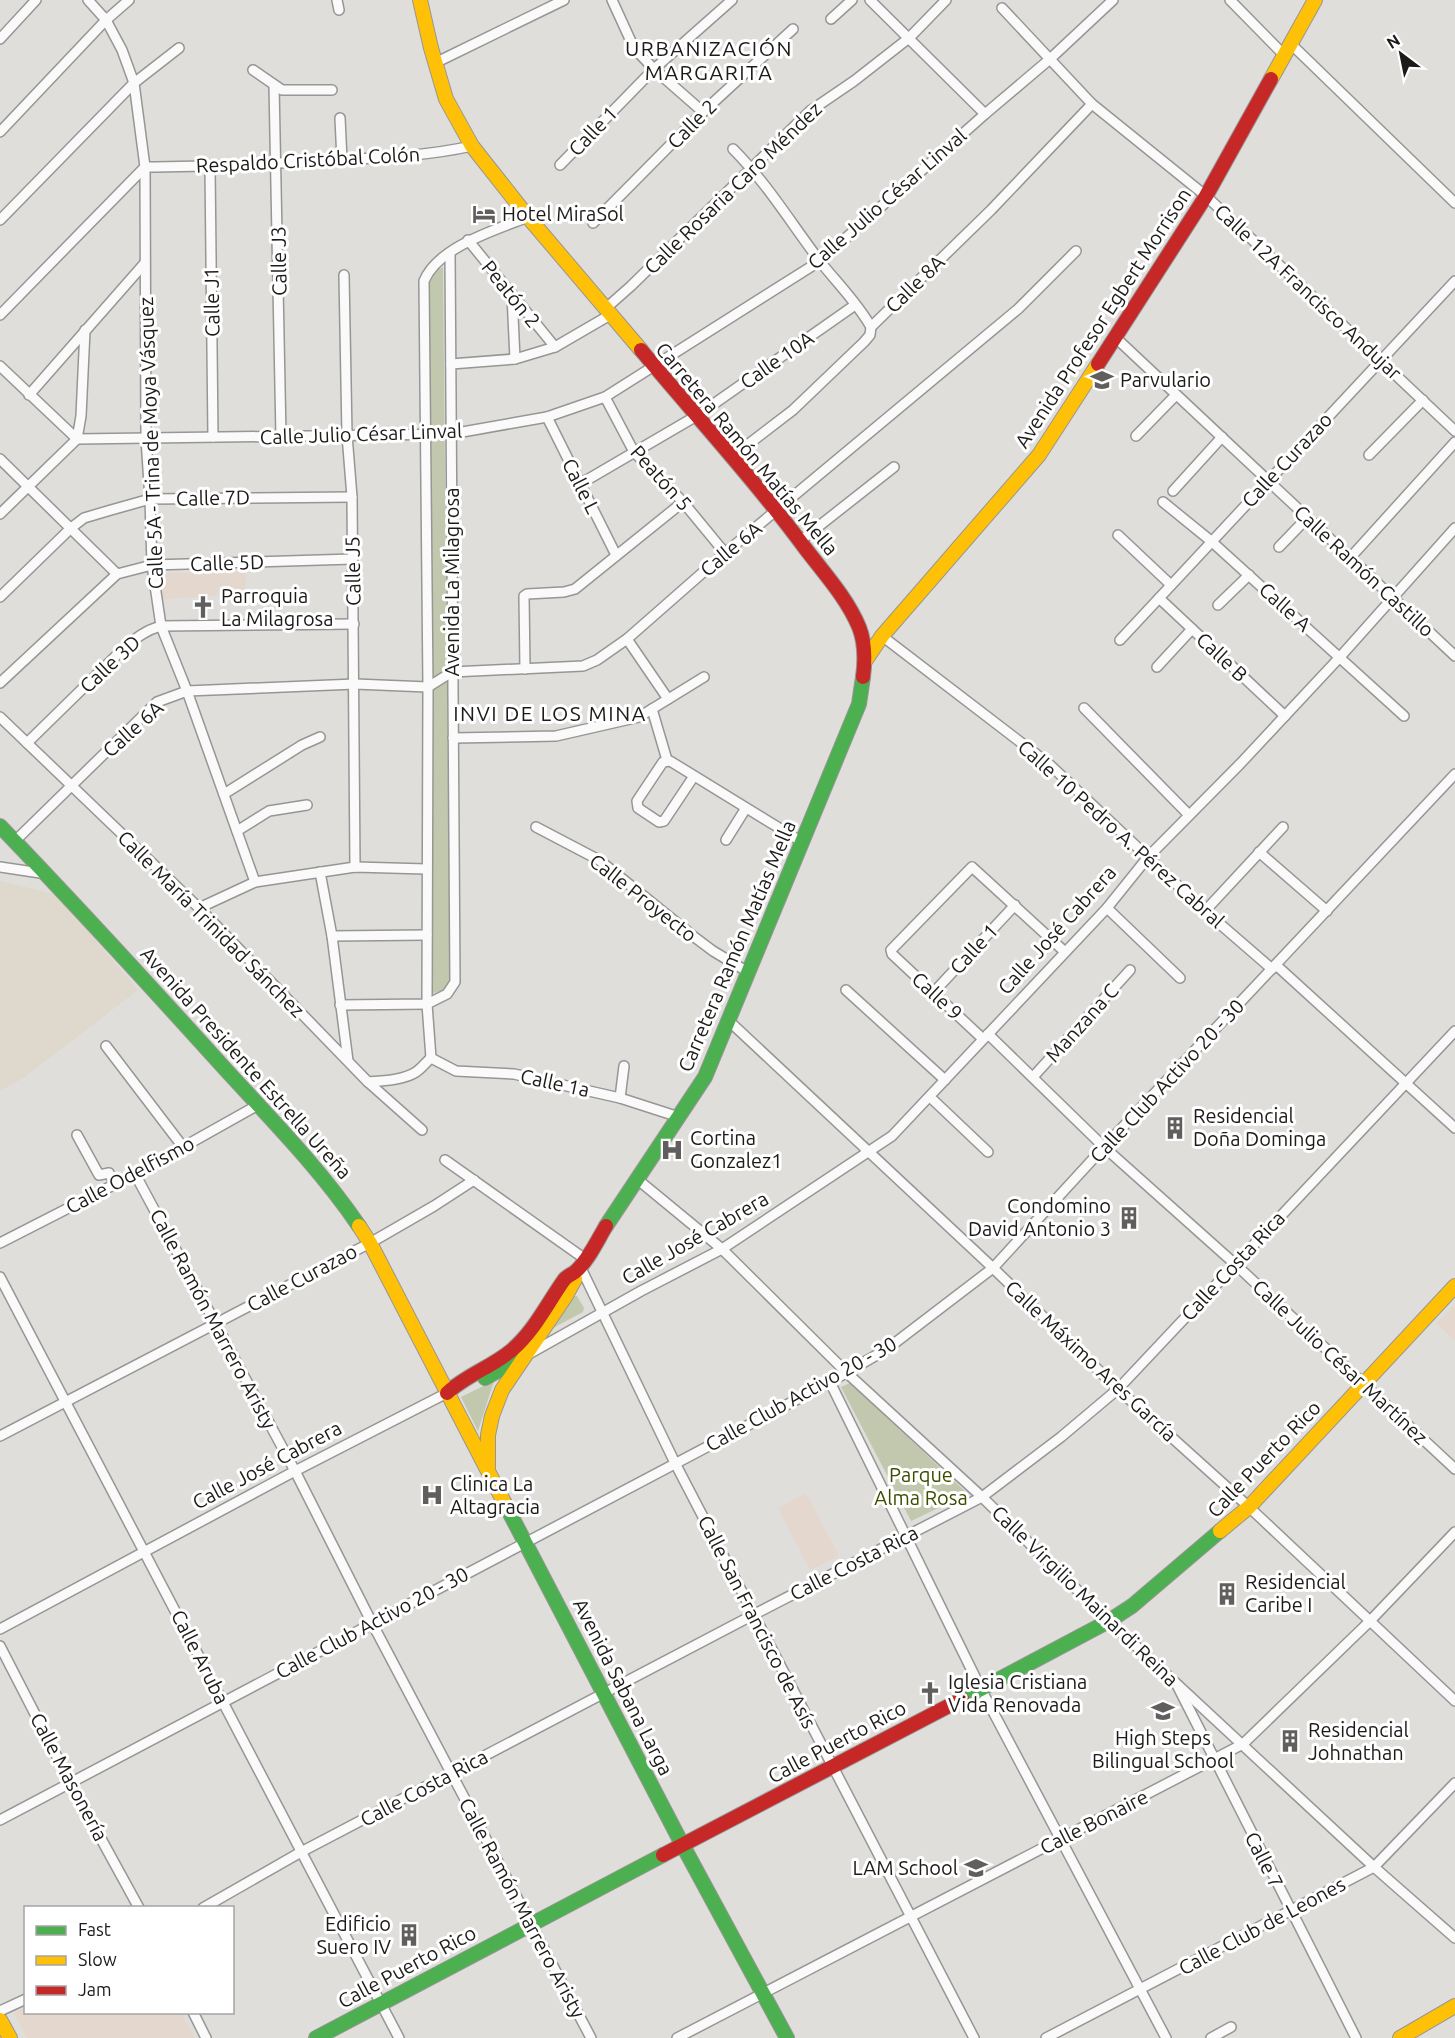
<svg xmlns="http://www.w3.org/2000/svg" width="1455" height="2038" font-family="Ubuntu,sans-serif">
  <rect width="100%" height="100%" fill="#e0dedb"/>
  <path fill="#dfd8cc" d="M0,881L58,895L138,990L26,1076L0,1091Z"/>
  <g fill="#e3d7ce">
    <path d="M246,572L245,593L157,600L158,573Z"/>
    <path d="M1455,1304V1341L1436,1323Z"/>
    <path d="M806,1493L839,1556L810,1570L778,1508Z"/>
    <path d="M25,2007L26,2012L181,2013L195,2038H27L14,2013Z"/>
  </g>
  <g fill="#c1c8ad">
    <path d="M443,267L450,981L443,991L433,993L429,282L432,273Z"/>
    <path d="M570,1296H577L584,1308L583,1312L553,1328L551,1326Z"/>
    <path d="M494,1381L478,1431L461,1397Z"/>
    <path d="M850,1383L968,1494L911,1521L841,1387Z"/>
  </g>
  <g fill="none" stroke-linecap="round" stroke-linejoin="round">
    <g stroke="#979695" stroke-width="12">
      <g id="street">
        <path d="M88,0L106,20L122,50L134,83L145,167L146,439L150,499L152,565L161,626L187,691L255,882"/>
        <path d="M337,0L339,10"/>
        <path d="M612,0L634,48L654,69L703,112"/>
        <path d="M870,0L985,114"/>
        <path d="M1230,0L1284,55"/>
        <path d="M1002,8L1092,104L1206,196L1455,431"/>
        <path d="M831,19L852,0"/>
        <path d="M0,39L36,0"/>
        <path d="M1290,43L1455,203"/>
        <path d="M435,63L564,0"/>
        <path d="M253,70L282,90H332"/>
        <path d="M274,85L281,437"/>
        <path d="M340,118L342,160"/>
        <path d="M0,132L106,20L129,0"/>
        <path d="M733,149C766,182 791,223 819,260C836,282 857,302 871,327"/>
        <path d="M560,165L654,69L732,0"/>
        <path d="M210,167L213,437"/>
        <path d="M0,220L134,83L179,48"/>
        <path d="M593,223L703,112L793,29"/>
        <path d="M468,240L555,347"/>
        <path d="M344,275L347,435L352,497L355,867"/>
        <path d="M512,295L515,359"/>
        <path d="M605,309L631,286L810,111L854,81L909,38L946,0"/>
        <path d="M0,315L145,167C203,167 261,164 320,161C371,158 422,157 472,146"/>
        <path d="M1116,338L1455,656"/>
        <path d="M451,364L515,359L555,347L610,315"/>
        <path d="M0,366L77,439"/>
        <path d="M29,395L144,264"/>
        <path d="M605,397L634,452L683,502L725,553"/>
        <path d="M547,417L616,555"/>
        <path d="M1136,436L1176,395"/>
        <path d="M77,439L81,416L85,330"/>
        <path d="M1369,455L1423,400"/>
        <path d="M733,456L793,410L864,342L870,335L871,327L991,210L1092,104"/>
        <path d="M0,459L117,574"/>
        <path d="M580,484L698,415L855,305"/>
        <path d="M1173,491L1222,437"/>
        <path d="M1163,502L1211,541L1404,716"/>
        <path d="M0,514L77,439L451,434L547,417L605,397L820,261L985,114L1050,59L1113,0"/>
        <path d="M1118,535L1171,585"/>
        <path d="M800,541L894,467"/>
        <path d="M1279,547L1307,518"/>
        <path d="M1350,558L1455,442"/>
        <path d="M0,597L71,528L84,518L111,510L150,499L352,497"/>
        <path d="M1159,598L1285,716"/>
        <path d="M1218,605L1249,575"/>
        <path d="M882,636L1049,764L1205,911L1272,969"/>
        <path d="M627,639L668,699"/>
        <path d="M1120,640L1455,281"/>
        <path d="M1157,667L1192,629"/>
        <path d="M525,669L524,596L527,594L564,592L575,589L683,502"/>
        <path d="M0,683L117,574L152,565L353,559"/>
        <path d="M1084,708L1189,815"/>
        <path d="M652,709L667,760"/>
        <path d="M0,717L199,908L368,1082L422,1130"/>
        <path d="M453,738L556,736L639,717L704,677"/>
        <path d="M27,743L124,648C136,638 146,630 161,626L354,624"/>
        <path d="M694,776L664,821L659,822L638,808L637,801L663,762L670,761L802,842"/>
        <path d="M224,794L302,745L320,737"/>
        <path d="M536,827L599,860L693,936L713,951L748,972"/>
        <path d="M237,831L269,811L307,805"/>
        <path d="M726,840L746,808"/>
        <path d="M15,841L157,702L187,691L355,684L428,687L452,672L583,666L597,660L627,639L725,553L1018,309L1076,251"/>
        <path d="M1259,852L1327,911"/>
        <path d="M0,867L47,874"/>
        <path d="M320,872L332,936L348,1061"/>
        <path d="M199,908L255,882L355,867L426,869"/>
        <path d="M1107,908L1180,978"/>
        <path d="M1205,911L1283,827"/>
        <path d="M332,936L427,935"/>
        <path d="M1276,965L1455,1128"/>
        <path d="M846,990L945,1080"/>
        <path d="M933,993L1015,905"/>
        <path d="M340,1005L427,1004L447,994L455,982L450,253"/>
        <path d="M728,1020L993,1268L1118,1389L1249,1507L1455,1701"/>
        <path d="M988,1034L1104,1147L1235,1264L1455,1469"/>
        <path d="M983,1039L892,954L891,950L972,867L1065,952"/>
        <path d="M106,1046L183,1147"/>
        <path d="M431,1058L427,1004L428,687L424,281C438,247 495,230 528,217"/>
        <path d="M431,1058L456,1071L514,1074L620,1098L679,1117"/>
        <path d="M1033,1077L1130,970"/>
        <path d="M368,1082C382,1081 404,1080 416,1072C422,1068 426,1062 431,1058"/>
        <path d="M930,1097L988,1152"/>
        <path d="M620,1098L624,1066"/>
        <path d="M77,1135L99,1175L109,1173L115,1184"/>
        <path d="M445,1160L585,1259"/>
        <path d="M135,1174L295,1471L372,1623L591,2038"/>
        <path d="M637,1179L722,1249L847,1373L982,1497L1109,1621L1374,1867L1455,1938"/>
        <path d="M0,1243L135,1174L258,1105"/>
        <path d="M580,1266L675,1463L974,2038"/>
        <path d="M0,1277L399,2038"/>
        <path d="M527,1355L641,1291L722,1249L892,1136L1107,908L1148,857L1240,764L1340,657L1455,528"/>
        <path d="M830,1382L981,1689L1166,2038"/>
        <path d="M0,1436L370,1243L434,1206L474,1180"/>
        <path d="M0,1629L295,1471L447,1393"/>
        <path d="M0,1646L71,1784L139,1908"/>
        <path d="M1177,1685L1356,2038"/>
        <path d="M0,1820L830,1382L887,1349L993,1268L1104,1147L1455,774"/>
        <path d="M203,1908L301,1852L753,1615L982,1497L1061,1437L1118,1389L1455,1031"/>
        <path d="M0,2011L26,1999"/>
        <path d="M193,2012L206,2038"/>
        <path d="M677,2038L1243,1744L1369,1622L1455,1532"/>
        <path d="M1046,2038L1374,1867L1455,1783"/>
        <path d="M1211,2038L1231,2027"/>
      </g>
    </g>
    <g stroke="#979695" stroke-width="16">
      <g id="fast">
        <path d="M0,826C77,906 152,988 226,1070C272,1120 321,1170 359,1226"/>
        <path d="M606,1226L705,1077L859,704L863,677"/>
        <path d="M485,1378L523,1357"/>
        <path d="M504,1502L682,1844L787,2038"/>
        <path d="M962,1699L1109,1621L1132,1606L1220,1531"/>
        <path d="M316,2038L663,1855"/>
      </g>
    </g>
    <g stroke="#979695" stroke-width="16">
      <g id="slow">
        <path d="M420,0L431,48L446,99L472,146L528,217L641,350"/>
        <path d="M1271,79L1315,0"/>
        <path d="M865,661L882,636L1039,455L1098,364"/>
        <path d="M359,1226L370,1243L504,1502"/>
        <path d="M488,1467V1435L492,1416L502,1390L565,1297L575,1279"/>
        <path d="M1220,1531L1249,1507L1455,1286"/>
        <path d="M0,2020L10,2038"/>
        <path d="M1400,2038L1455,2006"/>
      </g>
    </g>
    <g stroke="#979695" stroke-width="16">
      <g id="jam">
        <path d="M641,350C696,416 754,479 805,548C824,573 847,598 859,627C865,642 865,662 863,677"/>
        <path d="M1098,364L1206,196L1271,79"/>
        <path d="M447,1393C466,1375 492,1367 512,1350C535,1330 547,1304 564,1280C567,1276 571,1275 575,1272C588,1261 597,1241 606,1226"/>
        <path d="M663,1855L962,1699"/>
      </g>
    </g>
    <use href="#street" stroke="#fafafa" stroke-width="9"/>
    <use href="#fast" stroke="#4caf50" stroke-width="14"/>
    <use href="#slow" stroke="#ffc107" stroke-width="14"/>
    <use href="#jam" stroke="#c62828" stroke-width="14"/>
  </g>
  <defs>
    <g id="hotel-bare" transform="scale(1.8)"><path d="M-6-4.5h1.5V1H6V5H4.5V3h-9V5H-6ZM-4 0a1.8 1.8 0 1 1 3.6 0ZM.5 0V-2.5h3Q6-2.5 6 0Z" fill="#615f5d" stroke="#fff" stroke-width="2.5" paint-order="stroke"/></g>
    <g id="school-bare" transform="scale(1.8)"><path d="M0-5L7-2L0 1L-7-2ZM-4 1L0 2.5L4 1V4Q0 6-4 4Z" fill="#615f5d" stroke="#fff" stroke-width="2.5" paint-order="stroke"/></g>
    <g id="church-bare" transform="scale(1.8)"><path d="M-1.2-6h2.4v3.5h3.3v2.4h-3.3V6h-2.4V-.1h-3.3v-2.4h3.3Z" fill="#615f5d" stroke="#fff" stroke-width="2.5" paint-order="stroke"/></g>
    <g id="building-bare" transform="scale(1.8)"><path d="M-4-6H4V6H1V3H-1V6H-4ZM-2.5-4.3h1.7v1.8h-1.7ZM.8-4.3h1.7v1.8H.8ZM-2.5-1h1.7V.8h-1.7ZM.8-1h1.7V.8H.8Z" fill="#615f5d" stroke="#fff" stroke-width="2.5" paint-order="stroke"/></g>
    <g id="hospital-bare" transform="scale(1.8)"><path d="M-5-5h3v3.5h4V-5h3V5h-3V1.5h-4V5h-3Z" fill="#615f5d" stroke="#fff" stroke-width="2.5" paint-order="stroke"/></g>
  </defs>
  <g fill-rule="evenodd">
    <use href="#hotel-bare" x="484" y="214"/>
    <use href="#school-bare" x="1102" y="380"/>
    <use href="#church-bare" x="203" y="607"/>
    <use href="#building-bare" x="1175" y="1128"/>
    <use href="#hospital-bare" x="672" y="1150"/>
    <use href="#building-bare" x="1129" y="1218"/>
    <use href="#hospital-bare" x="432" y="1495"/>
    <use href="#building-bare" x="1227" y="1594"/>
    <use href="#church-bare" x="930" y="1693"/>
    <use href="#school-bare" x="1163" y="1711"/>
    <use href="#building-bare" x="1290" y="1741"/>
    <use href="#school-bare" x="976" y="1868"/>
    <use href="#building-bare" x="409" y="1935"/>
  </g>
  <g text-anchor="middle" stroke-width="6" stroke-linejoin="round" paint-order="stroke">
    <g font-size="20" fill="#1c1b19" stroke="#fff">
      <text transform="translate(692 124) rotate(-45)" y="7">Calle 2</text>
      <text transform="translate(593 131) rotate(-46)" y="7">Calle 1</text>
      <text transform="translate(308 160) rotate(-3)" y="7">Respaldo Cristóbal Colón</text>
      <text transform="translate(733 188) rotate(-44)" y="7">Calle Rosaria Caro Méndez</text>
      <text transform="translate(887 199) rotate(-41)" y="7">Calle Julio César Linval</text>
      <text transform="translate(279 261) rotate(-91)" y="7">Calle J3</text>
      <text transform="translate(915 284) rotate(-44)" y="7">Calle 8A</text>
      <text transform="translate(1308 292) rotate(43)" y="7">Calle 12A Francisco Andujar</text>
      <text transform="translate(511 294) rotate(51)" y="7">Peatón 2</text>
      <text transform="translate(212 302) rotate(-91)" y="7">Calle J1</text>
      <text transform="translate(1103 318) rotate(-57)" y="7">Avenida Profesor Egbert Morrison</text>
      <text transform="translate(777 360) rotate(-35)" y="7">Calle 10A</text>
      <text transform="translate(361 434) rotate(-2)" y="7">Calle Julio César Linval</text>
      <text transform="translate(151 443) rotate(-92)" y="7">Calle 5A - Trina de Moya Vásquez</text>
      <text transform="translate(747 449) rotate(50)" y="7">Carretera Ramón Matías Mella</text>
      <text transform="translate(1287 460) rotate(-47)" y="7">Calle Curazao</text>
      <text transform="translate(661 478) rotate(48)" y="7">Peatón 5</text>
      <text transform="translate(581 486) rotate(63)" y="7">Calle L</text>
      <text transform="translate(213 498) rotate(-1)" y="7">Calle 7D</text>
      <text transform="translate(731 549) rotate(-40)" y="7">Calle 6A</text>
      <text transform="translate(227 563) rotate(-2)" y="7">Calle 5D</text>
      <text transform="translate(353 571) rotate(-91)" y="7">Calle J5</text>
      <text transform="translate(1364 571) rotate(43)" y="7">Calle Ramón Castillo</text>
      <text transform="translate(452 582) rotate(-90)" y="7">Avenida La Milagrosa</text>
      <text transform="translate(1285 607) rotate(42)" y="7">Calle A</text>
      <text transform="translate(1222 657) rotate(43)" y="7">Calle B</text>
      <text transform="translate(110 664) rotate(-43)" y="7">Calle 3D</text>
      <text transform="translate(133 729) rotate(-42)" y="7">Calle 6A</text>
      <text transform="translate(1121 834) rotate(42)" y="7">Calle 10 Pedro A. Pérez Cabral</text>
      <text transform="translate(643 898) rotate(38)" y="7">Calle Proyecto</text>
      <text transform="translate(211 924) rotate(45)" y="7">Calle María Trinidad Sánchez</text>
      <text transform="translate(1057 930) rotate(-48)" y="7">Calle José Cabrera</text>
      <text transform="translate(737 946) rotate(-67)" y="7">Carretera Ramón Matías Mella</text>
      <text transform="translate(974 949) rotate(-47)" y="7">Calle 1</text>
      <text transform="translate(937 996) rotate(43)" y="7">Calle 9</text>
      <text transform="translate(1082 1023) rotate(-48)" y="7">Manzana C</text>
      <text transform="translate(246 1063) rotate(48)" y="7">Avenida Presidente Estrella Ureña</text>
      <text transform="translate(1167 1081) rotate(-47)" y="7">Calle Club Activo 20 - 30</text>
      <text transform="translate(555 1083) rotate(12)" y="7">Calle 1a</text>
      <text transform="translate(130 1175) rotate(-28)" y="7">Calle Odelfismo</text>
      <text transform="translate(695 1238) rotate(-30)" y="7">Calle José Cabrera</text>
      <text transform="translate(1233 1266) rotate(-47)" y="7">Calle Costa Rica</text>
      <text transform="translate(302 1278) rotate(-28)" y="7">Calle Curazao</text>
      <text transform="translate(213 1319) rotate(62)" y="7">Calle Ramón Marrero Aristy</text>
      <text transform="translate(1091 1361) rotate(43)" y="7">Calle Máximo Ares García</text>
      <text transform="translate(1340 1362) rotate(43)" y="7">Calle Julio César Martínez</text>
      <text transform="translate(801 1394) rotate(-29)" y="7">Calle Club Activo 20 - 30</text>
      <text transform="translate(1264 1459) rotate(-46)" y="7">Calle Puerto Rico</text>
      <text transform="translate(267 1465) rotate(-28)" y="7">Calle José Cabrera</text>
      <text transform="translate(854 1563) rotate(-27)" y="7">Calle Costa Rica</text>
      <text transform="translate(1085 1596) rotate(44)" y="7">Calle Virgilio Mainardi Reina</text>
      <text transform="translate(757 1622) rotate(63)" y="7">Calle San Francisco de Asís</text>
      <text transform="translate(372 1623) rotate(-28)" y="7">Calle Club Activo 20 - 30</text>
      <text transform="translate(200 1657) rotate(63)" y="7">Calle Aruba</text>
      <text transform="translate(623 1687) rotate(63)" y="7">Avenida Sabana Larga</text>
      <text transform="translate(837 1742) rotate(-28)" y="7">Calle Puerto Rico</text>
      <text transform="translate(69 1777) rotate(62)" y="7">Calle Masonería</text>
      <text transform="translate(424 1788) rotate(-28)" y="7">Calle Costa Rica</text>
      <text transform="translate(1094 1822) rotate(-27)" y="7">Calle Bonaire</text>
      <text transform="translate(1264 1860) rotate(63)" y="7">Calle 7</text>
      <text transform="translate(522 1908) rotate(62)" y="7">Calle Ramón Marrero Aristy</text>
      <text transform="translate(1262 1926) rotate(-28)" y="7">Calle Club de Leones</text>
      <text transform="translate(407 1967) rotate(-28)" y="7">Calle Puerto Rico</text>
    </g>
    <g font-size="20" fill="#1c1b19" stroke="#fff" text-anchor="start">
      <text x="502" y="221">Hotel MiraSol</text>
      <text x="1120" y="387">Parvulario</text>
      <text x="221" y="603">Parroquia<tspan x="221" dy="23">La Milagrosa</tspan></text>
      <text x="1193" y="1123">Residencial<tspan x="1193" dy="23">Doña Dominga</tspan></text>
      <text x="690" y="1145">Cortina<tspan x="690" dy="23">Gonzalez1</tspan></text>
      <text x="1111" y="1213" text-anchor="end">Condomino<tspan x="1111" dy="23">David Antonio 3</tspan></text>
      <text x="450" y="1491">Clinica La<tspan x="450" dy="23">Altagracia</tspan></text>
      <text x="1245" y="1589">Residencial<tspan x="1245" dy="23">Caribe I</tspan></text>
      <text x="948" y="1689">Iglesia Cristiana<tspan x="948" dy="23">Vida Renovada</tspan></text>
      <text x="1308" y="1737">Residencial<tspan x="1308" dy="23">Johnathan</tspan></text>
      <text x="1163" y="1745" text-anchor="middle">High Steps<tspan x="1163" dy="23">Bilingual School</tspan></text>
      <text x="958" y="1875" text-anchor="end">LAM School</text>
      <text x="391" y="1931" text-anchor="end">Edificio<tspan x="391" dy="23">Suero IV</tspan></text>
    </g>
    <g font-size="20" fill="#3d4d00" stroke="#fff">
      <text x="921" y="1482">Parque<tspan x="921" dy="23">Alma Rosa</tspan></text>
    </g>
    <g font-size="21" letter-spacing="1.5" fill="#1c1b19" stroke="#fff">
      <text x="709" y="56">URBANIZACIÓN<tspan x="709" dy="24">MARGARITA</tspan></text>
      <text x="550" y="721">INVI DE LOS MINA</text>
    </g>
  </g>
  <rect x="24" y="1906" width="210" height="108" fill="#ffffff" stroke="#a4a4a3" stroke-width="1.5"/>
  <rect x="36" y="1926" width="30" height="9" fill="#4caf50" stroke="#a4a4a3" stroke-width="1.5"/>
  <text x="78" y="1936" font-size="18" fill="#1c1b19">Fast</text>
  <rect x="36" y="1956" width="30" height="9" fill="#ffc107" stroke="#a4a4a3" stroke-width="1.5"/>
  <text x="78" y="1966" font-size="18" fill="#1c1b19">Slow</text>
  <rect x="36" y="1986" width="30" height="9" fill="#c62828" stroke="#a4a4a3" stroke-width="1.5"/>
  <text x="78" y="1996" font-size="18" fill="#1c1b19">Jam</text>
  <g transform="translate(1401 54) rotate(328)" stroke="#ffffff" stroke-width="4.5" paint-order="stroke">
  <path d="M0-4.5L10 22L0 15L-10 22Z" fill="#1c1b19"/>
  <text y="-9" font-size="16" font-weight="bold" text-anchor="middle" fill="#1c1b19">N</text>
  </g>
</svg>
